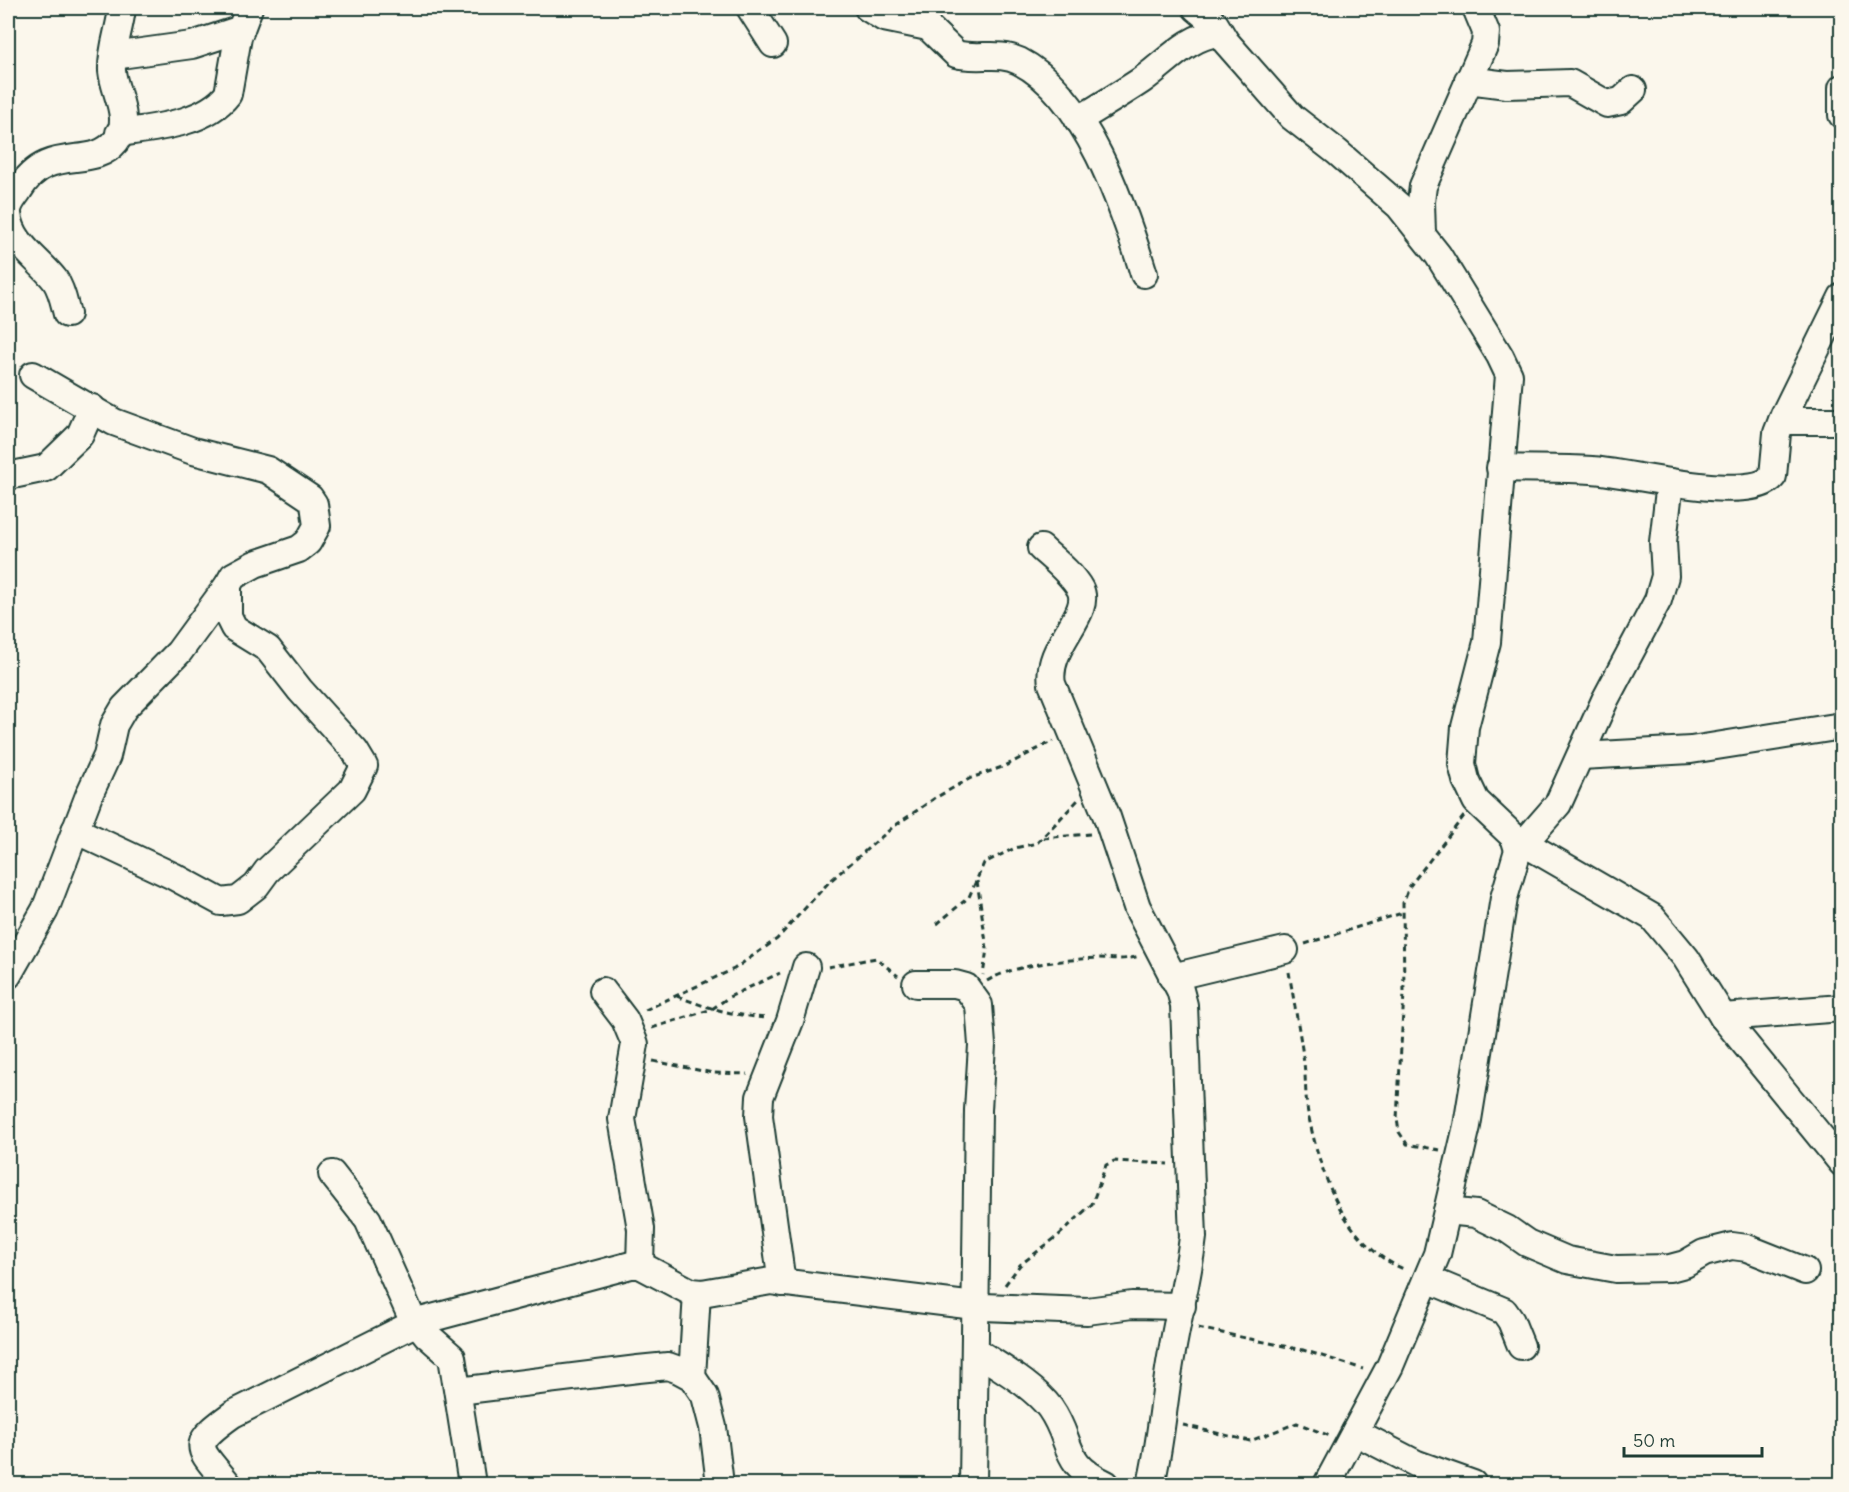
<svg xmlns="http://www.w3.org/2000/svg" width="1849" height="1492" font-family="Delius,sans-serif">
  <rect width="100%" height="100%" fill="#fbf7ec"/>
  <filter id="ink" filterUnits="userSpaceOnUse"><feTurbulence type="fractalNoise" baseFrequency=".0167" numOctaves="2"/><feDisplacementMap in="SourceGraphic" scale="12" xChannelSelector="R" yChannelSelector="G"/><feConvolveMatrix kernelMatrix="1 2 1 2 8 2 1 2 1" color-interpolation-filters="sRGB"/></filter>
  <g filter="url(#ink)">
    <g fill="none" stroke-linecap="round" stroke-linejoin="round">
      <g stroke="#1f3d34" stroke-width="30">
        <g id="minor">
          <path d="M750,8L773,44"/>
          <path d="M868,8L884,18L928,27L956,54C977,60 999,51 1019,61C1086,95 1123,206 1144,274"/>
          <path d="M1196,8L1215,24L1226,42L1292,117L1337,152L1399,206L1438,255L1500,356L1509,375L1487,642L1465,727L1462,764L1466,780L1476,801L1514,837L1518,850L1504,898L1467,1126L1437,1254L1390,1366L1327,1484"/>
          <path d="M113,56L192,45L241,29"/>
          <path d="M1468,80L1507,85L1570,83L1607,104L1621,101L1633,90"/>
          <path d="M1842,88V115"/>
          <path d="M1078,120C1099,107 1121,94 1142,80C1166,63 1189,35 1220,33"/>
          <path d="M119,133C154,128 205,124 228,94L238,37L249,8"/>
          <path d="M1422,234L1421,202L1423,186L1485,44L1486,32L1476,8"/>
          <path d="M67,314C64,303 62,290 55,280C39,259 11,244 8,214C7,204 14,198 19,190C48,141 91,172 116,141C133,119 114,93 112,71C111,49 120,29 122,8"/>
          <path d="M33,375L114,422L193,451L268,470L310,498L314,504L317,526L308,542L299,549L255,564L233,576L228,585V616L234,628L268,649L300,690L355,751L364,766L352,790L267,871L256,886L238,900L221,902L173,876L75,830"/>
          <path d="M1782,421H1842"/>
          <path d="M1500,468C1530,469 1562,468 1592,470C1628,472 1751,505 1773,476L1777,433L1784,415L1842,297"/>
          <path d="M8,476L46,468L80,435L92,408"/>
          <path d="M1041,548C1054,560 1071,573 1080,589C1093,614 1045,646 1052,684L1107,817L1137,907L1180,990L1184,1005L1193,1237C1187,1287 1173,1334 1167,1384C1162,1418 1159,1451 1151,1484"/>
          <path d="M1581,756L1691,750L1842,726"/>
          <path d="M1524,843L1652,917L1686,958L1723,1017L1842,1163"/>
          <path d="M1518,850L1558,804L1605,700L1658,600L1665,576L1663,542L1670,482"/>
          <path d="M8,975L45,910L89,795L107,756L114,725L124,708L179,652L228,585"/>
          <path d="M1172,977L1285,950"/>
          <path d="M916,984H955L966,987L979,1005L982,1045L978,1110L973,1484"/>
          <path d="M603,991L625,1020L635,1044L622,1119L641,1229L640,1265"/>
          <path d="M1723,1017L1842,1008"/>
          <path d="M332,1174L368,1220L410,1314L427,1335L452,1357L472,1484"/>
          <path d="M1447,1211L1476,1214L1507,1229L1527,1243L1567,1260L1616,1269L1670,1268L1685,1264L1704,1253L1732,1246L1747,1248L1805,1271"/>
          <path d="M1427,1279L1504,1311L1511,1321L1521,1346"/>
          <path d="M782,1283L759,1116L760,1097L790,1021L806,967"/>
          <path d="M976,1351C998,1366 1034,1386 1050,1408C1074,1442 1060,1463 1106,1484"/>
          <path d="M692,1377L697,1293"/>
          <path d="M458,1391L638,1369L668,1366L679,1370L692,1377L705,1396L713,1427L720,1484"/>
          <path d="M1355,1432L1417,1464L1473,1484"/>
          <path d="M228,1484C198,1447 188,1446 233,1414L417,1322L631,1265H640L691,1292L702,1293L771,1281L983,1307L1087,1311L1132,1305L1182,1306"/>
        </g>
      </g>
      <g stroke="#1f3d34" stroke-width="3" stroke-dasharray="6 4.5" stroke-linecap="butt">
        <path d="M1043,838L1090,834"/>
        <path d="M977,881L987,949L983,975"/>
        <path d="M937,924L969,897L984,863L1015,848L1037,843L1078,800"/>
        <path d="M1305,944L1402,913"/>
        <path d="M828,967L876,958L898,976"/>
        <path d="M1289,972C1294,1002 1300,1033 1304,1063C1306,1079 1305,1097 1308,1113C1320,1173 1344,1246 1406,1270"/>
        <path d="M987,981C1015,964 1065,960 1097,958C1111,958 1124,961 1139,956"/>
        <path d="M677,996C706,1008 736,1016 768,1018"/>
        <path d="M645,1010L734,969L777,939L829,882L893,827L935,798L971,778L1005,766L1053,741"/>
        <path d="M652,1028L712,1009L729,997L780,973"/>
        <path d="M653,1061L713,1073L748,1074"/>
        <path d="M1440,1150L1407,1144L1399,1132L1397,1119L1404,993L1403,903L1409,887L1464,816"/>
        <path d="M1005,1285L1020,1265L1059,1235L1092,1204L1106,1165L1114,1161L1168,1164"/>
        <path d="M1198,1328L1303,1350L1363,1369"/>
        <path d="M1183,1425L1250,1441L1297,1423L1330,1436"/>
      </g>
      <use href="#minor" stroke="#fbf7ec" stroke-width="26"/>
    </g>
  </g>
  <rect width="1849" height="1492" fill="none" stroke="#fbf7ec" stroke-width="30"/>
  <rect x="15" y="15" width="1819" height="1462" fill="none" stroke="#1f3d34" stroke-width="2" filter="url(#ink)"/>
  <path d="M1624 1447v9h138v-9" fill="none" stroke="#1f3d34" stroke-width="3"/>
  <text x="1633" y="1447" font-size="18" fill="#1f3d34" stroke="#fbf7ec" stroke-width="4.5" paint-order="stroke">50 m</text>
</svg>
